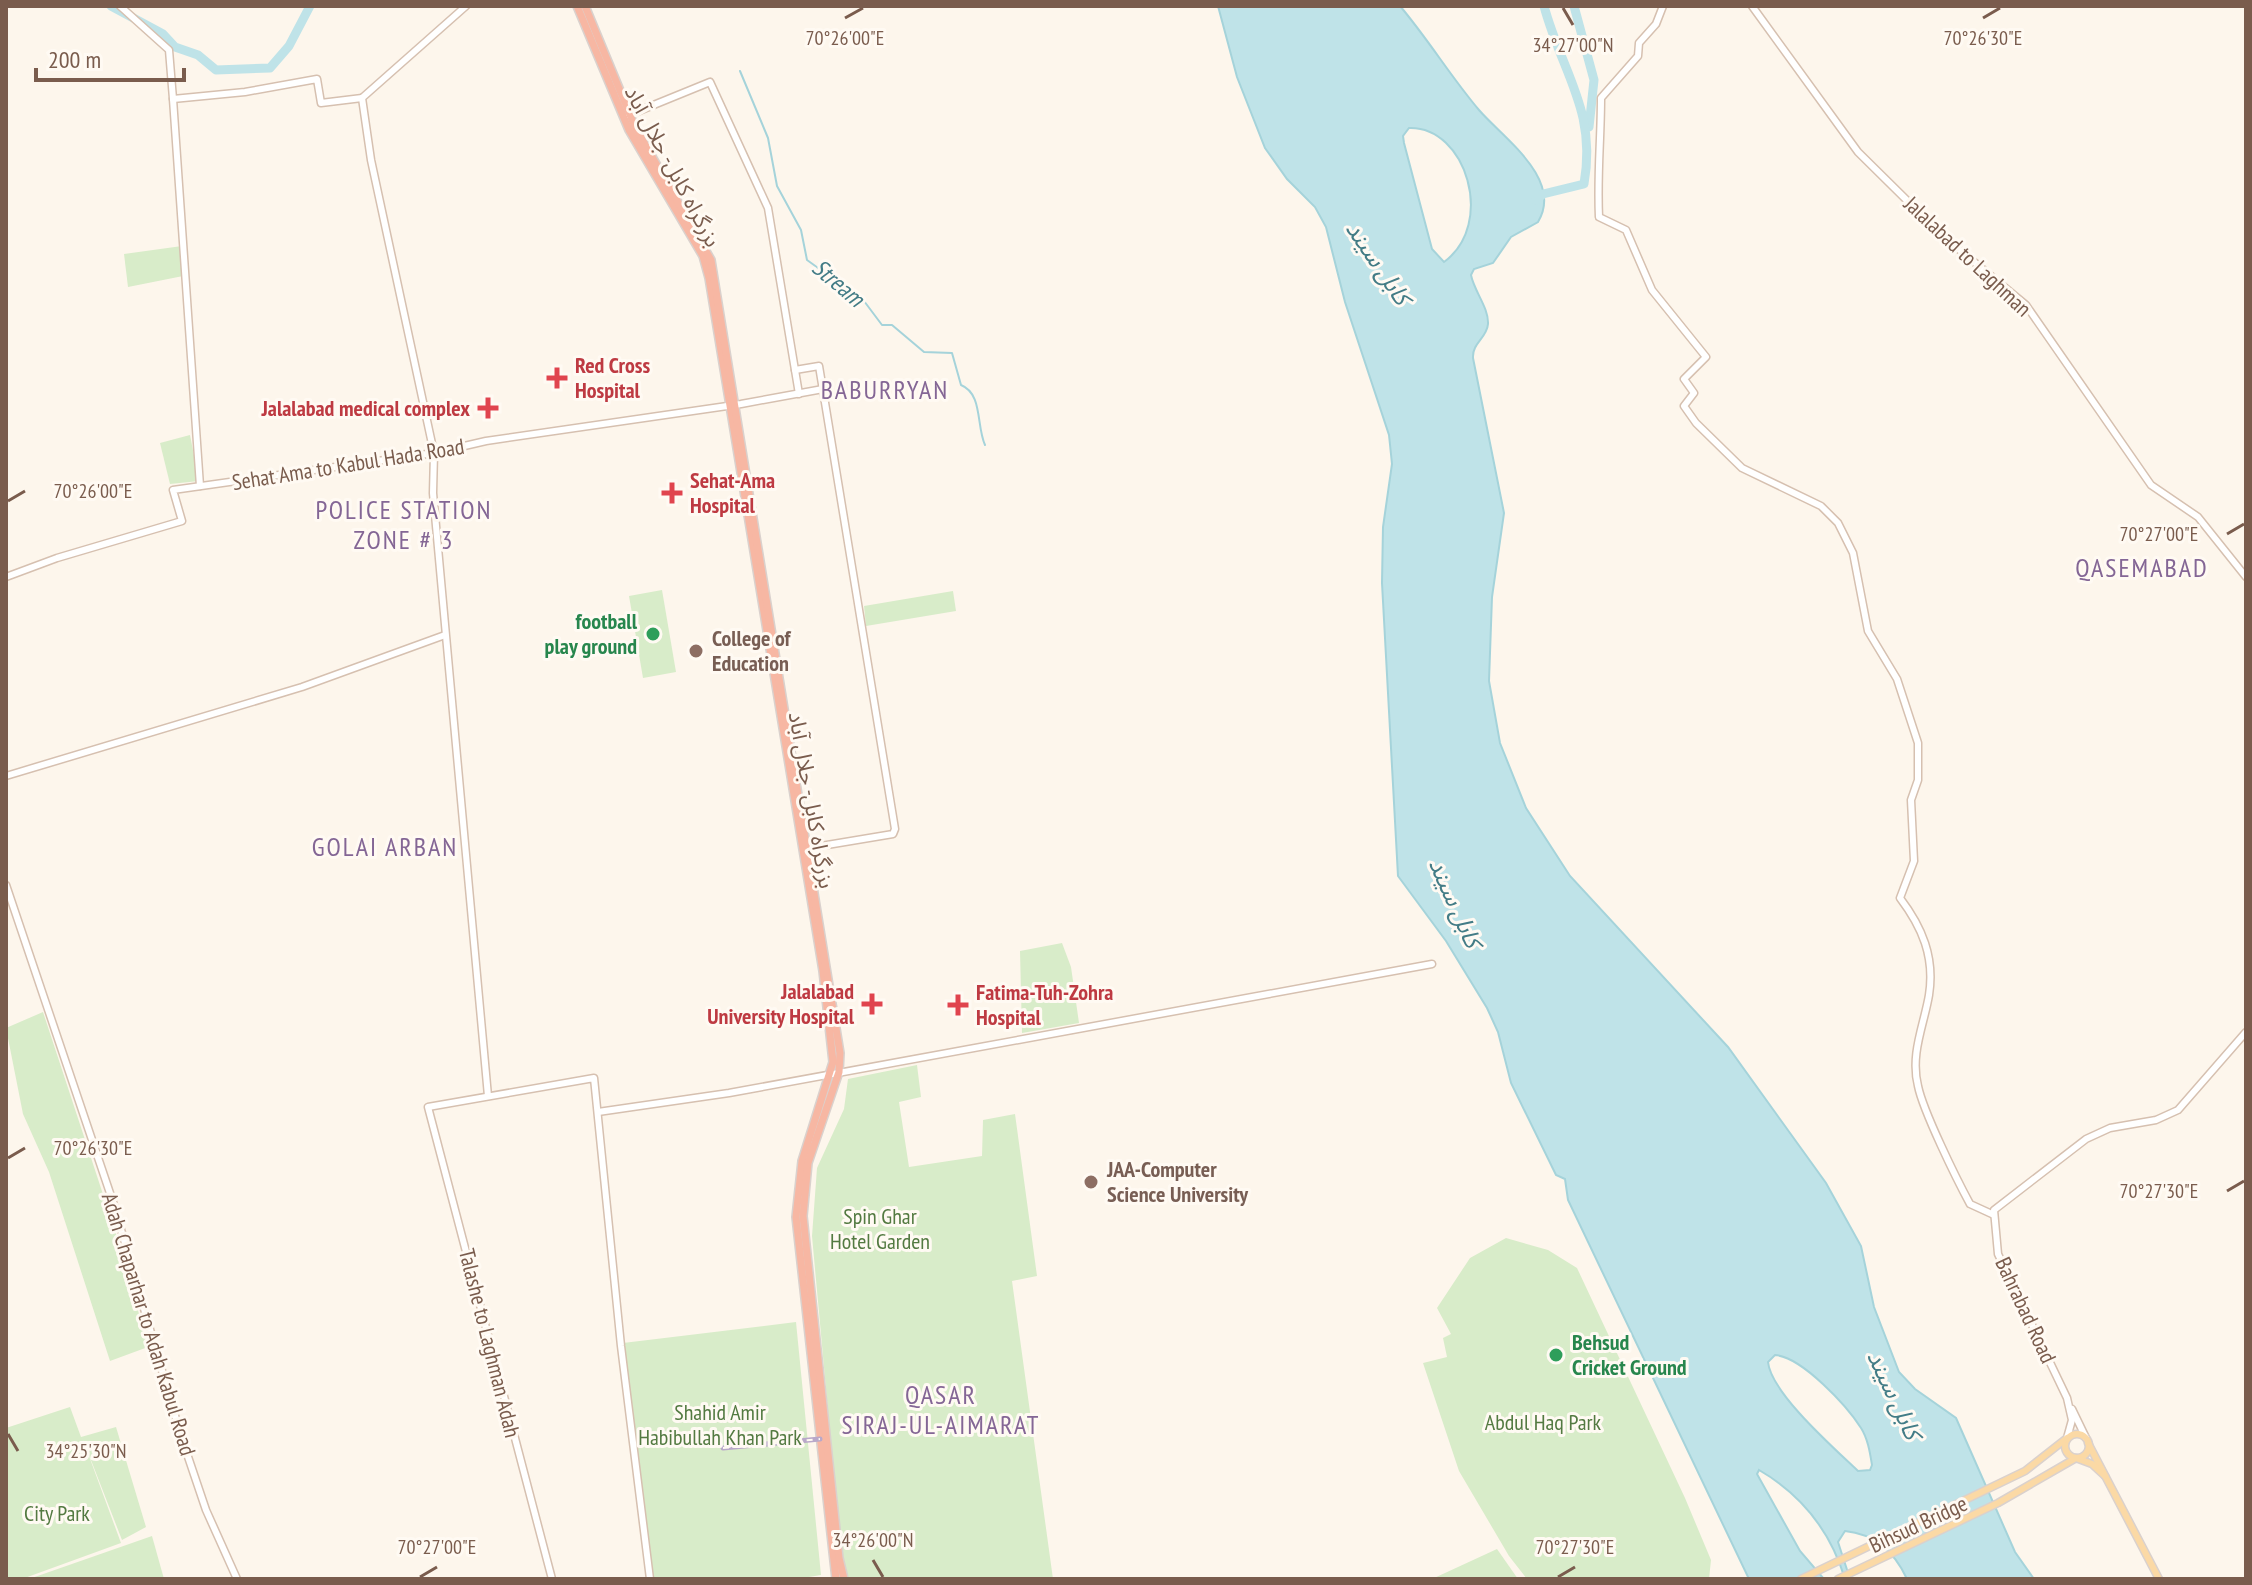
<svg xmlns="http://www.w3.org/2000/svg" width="2252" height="1585" font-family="'PT Sans Narrow','Noto Sans Arabic',sans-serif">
  <rect width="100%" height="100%" fill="#fdf6ec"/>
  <g fill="#d8ecc9">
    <path d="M182,246L183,276L128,287L124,254Z"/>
    <path d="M190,435L199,481L170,484L160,443Z"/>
    <path d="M662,590L676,672L643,678L629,596Z"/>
    <path d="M953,591L956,611L866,626L864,606Z"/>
    <path d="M1062,943L1071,967L1079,1023L1022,1033L1020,951Z"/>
    <path d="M43,1012L122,1252L148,1347L110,1361L49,1172L23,1114L6,1028Z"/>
    <path d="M917,1065L921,1097L899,1102L909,1167L982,1156L983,1120L1015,1114L1037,1276L1012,1281L1053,1579H848L841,1553L812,1236L817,1168L844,1109L848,1079Z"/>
    <path d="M1506,1238L1548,1250L1577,1268L1685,1498L1711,1560L1709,1579H1527L1509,1556L1459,1471L1423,1363L1447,1357L1443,1338L1451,1334L1437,1308L1470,1258Z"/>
    <path d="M796,1322L821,1575L797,1579H653L623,1343Z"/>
    <path d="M70,1407L81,1437L116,1427L146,1527L122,1540L82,1437L121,1543L22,1579H6V1428Z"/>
    <path d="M152,1536L164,1579H29Z"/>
    <path d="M1497,1549L1518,1579H1432Z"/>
  </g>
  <path fill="#bfe3e8" stroke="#a5d3da" stroke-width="2" fill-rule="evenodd" d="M1218,6H1400C1428,39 1451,77 1479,110C1502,137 1564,179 1538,222L1511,237L1493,263L1474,269L1471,275C1474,291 1489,308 1488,324C1487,338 1472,343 1473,358L1504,513L1492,597L1489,681L1500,743L1526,808L1570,876L1728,1047L1826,1183L1861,1246L1874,1307L1899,1372L1915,1389L1956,1418L2015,1552L2034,1579H1907C1895,1553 1875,1534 1845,1531L1838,1542L1850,1579H1845C1831,1533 1802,1495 1759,1470L1757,1474L1800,1551L1824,1579H1749L1568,1200L1565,1179L1556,1175L1511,1083L1498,1032L1487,1008L1446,941L1398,876L1382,583L1383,527L1392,464L1389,435L1345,302L1326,227L1315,207L1287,179L1265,148L1237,77ZM1409,128C1466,126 1496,224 1444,262L1432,249L1404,143L1403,136ZM1775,1355C1802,1357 1847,1406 1861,1428C1868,1439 1870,1453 1872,1465L1870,1470L1858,1471C1835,1449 1771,1393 1768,1362Z"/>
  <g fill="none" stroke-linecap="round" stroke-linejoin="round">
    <path stroke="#a5d3da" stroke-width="2" d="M740,71L768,138L777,186L801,230L807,260L864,301L882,325H892L924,352L952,353L961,385C983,394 976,425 985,445"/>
    <g stroke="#bfe3e8" stroke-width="9">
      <path d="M111,6L163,34L175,47L198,55L216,70L270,68L289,46L310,6"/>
      <path d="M1574,6L1594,80L1589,127"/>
      <path d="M1536,200L1543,194L1584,184C1597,110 1562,73 1544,6"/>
    </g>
    <g stroke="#d6c0b0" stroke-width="9">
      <g id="secondary">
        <path d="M120,6L169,50L173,99L245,92L317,79L321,103L362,98"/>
        <path d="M466,6L362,98L371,160L434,453L433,493L488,1096"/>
        <path d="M1663,6L1656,24L1639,43L1638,56L1601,98C1601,138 1597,176 1599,217L1626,230L1652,290L1706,357L1684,379L1694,393L1684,406L1696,423L1742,468L1821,506L1838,523L1853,553L1868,631L1897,679L1918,743V780L1911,800L1914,861L1900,898C1922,927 1935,957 1929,995C1924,1025 1910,1054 1918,1086C1923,1111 1957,1180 1970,1204L1994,1215"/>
        <path d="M1752,6L1858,152L1944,237L2026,305L2151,485L2198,517L2246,577"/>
        <path d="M173,99L200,486"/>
        <path d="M629,115L710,82L768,208L799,394"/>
        <path d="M795,370L819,366L895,829L893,834L809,848"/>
        <path d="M6,577L57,558L182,521L173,490L434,453L486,441L741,404L823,389"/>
        <path d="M6,776L302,687L445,635"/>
        <path d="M6,885L113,1202L181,1436L206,1510L237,1579"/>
        <path d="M598,1112L729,1093L1432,964"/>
        <path d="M2072,1409L2086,1438"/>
        <path d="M2067,1438L2072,1420L2067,1398L1998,1254L1994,1210L2086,1139L2110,1128L2156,1120L2178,1110L2246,1032"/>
        <path d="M552,1579L428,1107L594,1078L621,1346L650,1579"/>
      </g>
    </g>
    <g stroke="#dad1cd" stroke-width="9">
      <g id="primary">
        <circle cx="2077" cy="1446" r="12"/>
        <path d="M2088,1443L2159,1579"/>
        <path d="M1801,1579L2025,1471L2067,1438"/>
        <path d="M1838,1579L1998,1503L2076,1458L2092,1464L2105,1476"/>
      </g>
    </g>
    <g stroke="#dad1cd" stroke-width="10">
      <g id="highway">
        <path d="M577,6L629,130L703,256L709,278L823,971L833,1062L802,1161L796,1217L836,1579"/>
        <path d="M585,6L635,127L711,260L840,1053L839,1072L808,1163L803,1216L839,1558L844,1579"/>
      </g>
    </g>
    <use href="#secondary" stroke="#fff" stroke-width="6"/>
    <use href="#primary" stroke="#fbd9a5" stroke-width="6"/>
    <use href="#highway" stroke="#f7b7a3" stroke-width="7"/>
    <g stroke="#b9a8c9" stroke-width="5">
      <path id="rail" d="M723,1448L820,1439"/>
    </g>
    <use href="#rail" stroke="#fffaf3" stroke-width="2" stroke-dasharray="6" stroke-linecap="butt"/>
  </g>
  <path fill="none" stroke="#7a5c4d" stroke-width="3" d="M1563,8L1573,25M845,18L863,8M1983,18L2000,8M8,501L25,491M2227,534L2244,524M8,1158L25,1148M2227,1191L2244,1181M8,1434L18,1451M873,1560L883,1577M420,1577L437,1567M1558,1577L1575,1567"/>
  <g fill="#e0444e" stroke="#fffaf3" stroke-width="3">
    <path d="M553 366h8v8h8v8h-8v8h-8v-8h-8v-8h8z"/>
    <path d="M484 396h8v8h8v8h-8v8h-8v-8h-8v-8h8z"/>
    <path d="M668 481h8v8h8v8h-8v8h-8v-8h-8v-8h8z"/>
    <path d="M868 992h8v8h8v8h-8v8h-8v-8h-8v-8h8z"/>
    <path d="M954 993h8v8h8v8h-8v8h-8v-8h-8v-8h8z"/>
  </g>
  <g fill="#2e9e5b" stroke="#fffaf3" stroke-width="3">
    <circle cx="653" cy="634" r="8"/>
    <circle cx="1556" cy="1355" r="8"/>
  </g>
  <g fill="#8d6e63" stroke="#fffaf3" stroke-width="3">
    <circle cx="696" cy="651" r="8"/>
    <circle cx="1091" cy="1182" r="8"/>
  </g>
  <g text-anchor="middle" stroke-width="6" stroke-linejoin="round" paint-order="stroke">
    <g font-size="22" fill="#7a5c4d" stroke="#fffaf3">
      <text transform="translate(673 166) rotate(62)" y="8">بزرگراه کابل- جلال آباد</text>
      <text transform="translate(1968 256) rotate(43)" y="8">Jalalabad to Laghman</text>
      <text transform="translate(348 464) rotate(-9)" y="8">Sehat Ama to Kabul Hada Road</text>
      <text transform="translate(812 800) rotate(80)" y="8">بزرگراه کابل- جلال آباد</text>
      <text transform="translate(2026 1310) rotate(65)" y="8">Bahrabad Road</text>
      <text transform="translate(149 1324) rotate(73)" y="8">Adah Chaparhar to Adah Kabul Road</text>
      <text transform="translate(490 1343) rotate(76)" y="8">Talashe to Laghman Adah</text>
      <text transform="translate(1918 1524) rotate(-25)" y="8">Bihsud Bridge</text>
    </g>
    <g font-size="22" font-weight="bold" fill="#be3a42" stroke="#fffaf3" text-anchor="start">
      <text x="575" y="373">Red Cross<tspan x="575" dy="25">Hospital</tspan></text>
      <text x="470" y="416" text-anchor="end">Jalalabad medical complex</text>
      <text x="690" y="488">Sehat-Ama<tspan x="690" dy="25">Hospital</tspan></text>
      <text x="854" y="999" text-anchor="end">Jalalabad<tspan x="854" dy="25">University Hospital</tspan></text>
      <text x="976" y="1000">Fatima-Tuh-Zohra<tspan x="976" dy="25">Hospital</tspan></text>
    </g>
    <g font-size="22" font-weight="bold" fill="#27864d" stroke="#fffaf3" text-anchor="end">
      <text x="637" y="629">football<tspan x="637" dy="25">play ground</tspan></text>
      <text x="1572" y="1350" text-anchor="start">Behsud<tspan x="1572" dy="25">Cricket Ground</tspan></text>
    </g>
    <g font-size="22" font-weight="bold" fill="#785e54" stroke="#fffaf3" text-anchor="start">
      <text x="712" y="646">College of<tspan x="712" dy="25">Education</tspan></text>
      <text x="1107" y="1177">JAA-Computer<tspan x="1107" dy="25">Science University</tspan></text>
    </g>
    <g font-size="22" fill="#537a41" stroke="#fffaf3">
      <text x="880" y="1224">Spin Ghar<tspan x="880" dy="25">Hotel Garden</tspan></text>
      <text x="720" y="1420">Shahid Amir<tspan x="720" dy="25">Habibullah Khan Park</tspan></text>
      <text x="1543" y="1430">Abdul Haq Park</text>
      <text x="57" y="1521">City Park</text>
    </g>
    <g font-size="24" font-style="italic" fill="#437c86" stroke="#fffaf3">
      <text transform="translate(1378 263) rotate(56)" y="8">کابل سيند</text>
      <text transform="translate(838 283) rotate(40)" y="8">Stream</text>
      <text transform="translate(1455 903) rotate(66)" y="8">کابل سيند</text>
      <text transform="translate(1894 1395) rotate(65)" y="8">کابل سيند</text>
    </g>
    <g font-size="26" letter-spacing="2" fill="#846695" stroke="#fffaf3">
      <text x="885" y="399">BABURRYAN</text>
      <text x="404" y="519">POLICE STATION<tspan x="404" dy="30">ZONE # 3</tspan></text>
      <text x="2142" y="577">QASEMABAD</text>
      <text x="385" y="856">GOLAI ARBAN</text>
      <text x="941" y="1404">QASAR<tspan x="941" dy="30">SIRAJ-UL-AIMARAT</tspan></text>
    </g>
  </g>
  <g font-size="20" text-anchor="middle" fill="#7a5c4d" stroke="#fffaf3" stroke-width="6" stroke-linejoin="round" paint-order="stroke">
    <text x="845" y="45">70°26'00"E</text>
    <text x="1983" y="45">70°26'30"E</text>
    <text x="1573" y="52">34°27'00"N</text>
    <text x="93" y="498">70°26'00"E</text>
    <text x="2159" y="541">70°27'00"E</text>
    <text x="93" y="1155">70°26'30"E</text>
    <text x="2159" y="1198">70°27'30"E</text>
    <text x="86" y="1458">34°25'30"N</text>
    <text x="873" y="1547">34°26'00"N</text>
    <text x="437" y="1554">70°27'00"E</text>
    <text x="1575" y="1554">70°27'30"E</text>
  </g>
  <rect width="2252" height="1585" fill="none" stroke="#7a5c4d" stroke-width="16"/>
  <path d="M36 68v12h148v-12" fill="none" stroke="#7a5c4d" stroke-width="4"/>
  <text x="48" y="68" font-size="24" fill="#7a5c4d" stroke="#fffaf3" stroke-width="6" paint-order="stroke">200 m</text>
</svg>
